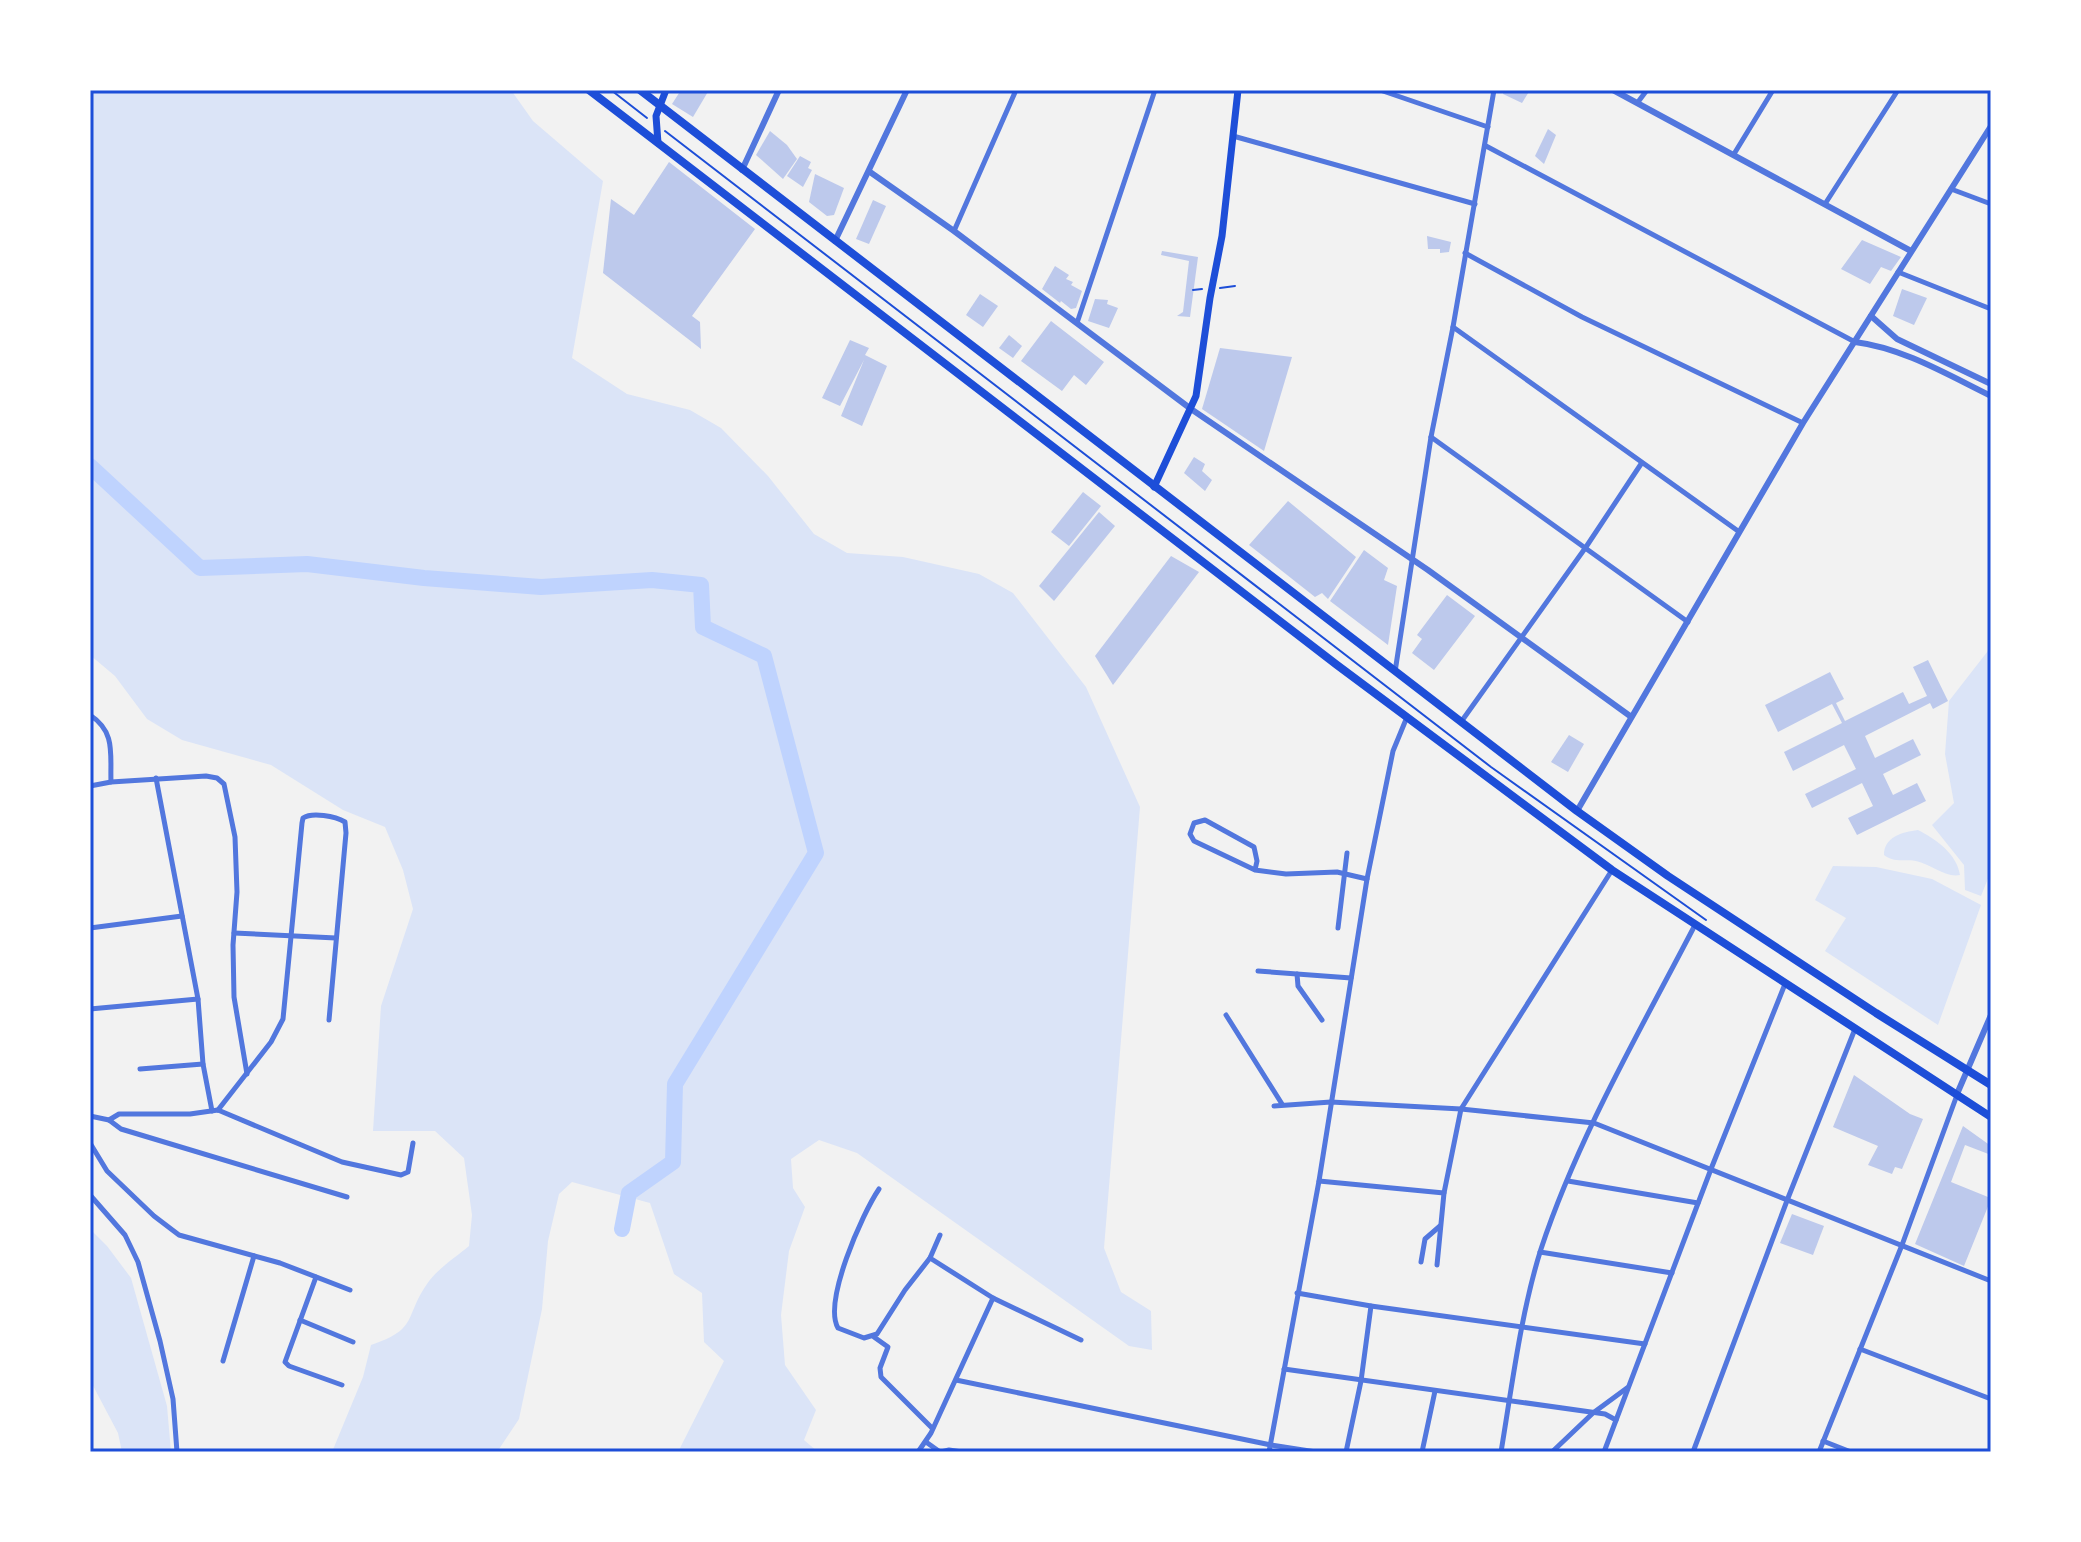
<svg xmlns="http://www.w3.org/2000/svg" width="2081" height="1542" font-family="Inter,sans-serif">
  <rect width="100%" height="100%" fill="#f2f2f2"/>
  <g fill="#dbe4f7">
    <path d="M90,90H511L533,121L603,181L572,358L627,394L690,410L721,428L768,476L814,534L847,553L903,557L979,574L1013,593L1086,687L1140,807L1104,1248L1121,1292L1151,1311L1152,1350L1129,1346L857,1153L819,1140L791,1159L793,1188L805,1207L789,1251L781,1315L785,1365L816,1410L804,1440L818,1452H678L724,1361L704,1342L702,1293L674,1274L650,1203L572,1182L559,1194L548,1241L542,1309L519,1419L497,1452H332L363,1377L371,1345C419,1329 404,1317 427,1284C437,1269 456,1257 469,1246L472,1215L464,1158L435,1131H373L381,1006L413,909L403,870L385,827L343,810L271,765L182,740L147,719L115,676L90,655Z"/>
    <path d="M1991,647V871L1981,896L1965,890L1964,865L1932,825L1954,803L1945,754L1949,701Z"/>
    <path d="M1918,830C1936,839 1957,854 1960,875C1945,878 1931,864 1916,861C1904,859 1894,863 1884,855C1884,837 1902,832 1918,830Z"/>
    <path d="M1833,866L1876,867L1932,879L1981,905L1938,1025L1825,951L1846,918L1815,900Z"/>
    <path d="M90,1229L107,1246L131,1278L167,1406L171,1452H122L118,1433L90,1380Z"/>
  </g>
  <g fill="none" stroke-linecap="round" stroke-linejoin="round">
    <path stroke="#bfd3fe" stroke-width="16" d="M90,466L200,568L307,564L424,578L541,587L652,580L701,585L703,627L764,656L816,853L675,1084L673,1162L629,1193L622,1229"/>
  </g>
  <g fill="#bdc9ec">
    <path d="M681,90H709L693,117L672,104Z"/>
    <path d="M1504,90H1530L1522,103L1503,94Z"/>
    <path d="M1548,129L1556,135L1544,164L1535,156Z"/>
    <path d="M770,131L787,145L797,159L783,179L756,155Z"/>
    <path d="M800,156L811,162L808,168L812,170L803,187L787,176Z"/>
    <path d="M669,162L755,229L692,316L700,322L701,349L603,273L611,199L634,215Z"/>
    <path d="M815,174L844,188L834,215L827,216L809,202Z"/>
    <path d="M873,200L886,206L869,244L856,239Z"/>
    <path d="M1427,236L1451,242L1449,252L1440,253V249H1428Z"/>
    <path d="M1862,240L1901,257L1891,271L1881,267L1870,284L1841,269Z"/>
    <path d="M1162,251L1198,257L1190,317L1177,316L1183,312L1189,261L1161,255Z"/>
    <path d="M1055,266L1069,275L1066,279L1073,282L1071,285L1082,291L1076,308L1071,309L1061,301L1060,303L1042,289Z"/>
    <path d="M1902,289L1927,298L1914,325L1893,316Z"/>
    <path d="M980,294L998,306L983,327L966,315Z"/>
    <path d="M1095,299L1108,300L1107,304L1118,308L1109,328L1088,321Z"/>
    <path d="M1051,321L1104,362L1086,385L1074,375L1062,391L1021,361Z"/>
    <path d="M1009,335L1022,346L1013,358L999,348Z"/>
    <path d="M850,340L869,348L865,355L887,366L862,426L841,416L864,360L840,406L822,398Z"/>
    <path d="M1220,348L1292,357L1264,451L1202,409Z"/>
    <path d="M1194,457L1205,464L1202,471L1212,480L1205,491L1184,473Z"/>
    <path d="M1083,492L1101,506L1069,546L1051,532Z"/>
    <path d="M1288,501L1356,557L1328,599L1322,593L1315,597L1249,545Z"/>
    <path d="M1099,512L1115,526L1054,601L1039,586Z"/>
    <path d="M1364,550L1388,568L1384,580L1397,586L1388,645L1330,601Z"/>
    <path d="M1171,556L1199,572L1113,685L1095,656Z"/>
    <path d="M1447,595L1475,616L1434,670L1412,653L1422,639L1417,635Z"/>
    <path d="M1928,660L1948,701L1933,709L1930,703L1865,736L1875,758L1913,739L1921,755L1883,774L1893,795L1917,783L1926,801L1857,835L1848,818L1873,806L1862,783L1812,808L1805,794L1856,769L1844,745L1793,771L1784,752L1842,723L1832,704L1778,732L1765,705L1830,672L1844,699L1836,703L1845,721L1903,692L1909,704L1927,696L1913,667Z"/>
    <path d="M1569,735L1584,744L1568,772L1551,762Z"/>
    <path d="M1854,1075L1910,1114L1923,1119L1902,1169L1895,1167L1892,1174L1868,1165L1878,1146L1833,1127Z"/>
    <path d="M1963,1126L1991,1146V1155L1965,1145L1951,1182L1988,1197L1991,1188V1199L1964,1266L1915,1244Z"/>
    <path d="M1792,1214L1824,1226L1813,1255L1780,1243Z"/>
  </g>
  <g fill="none" stroke-linecap="round" stroke-linejoin="round">
    <g stroke="#1d4ed8" stroke-width="2">
      <path d="M611,90L647,118"/>
      <path d="M665,131L1491,767L1706,920"/>
      <path d="M1220,288L1235,286"/>
      <path d="M1193,290L1202,289"/>
    </g>
    <g stroke="#5277de" stroke-width="5">
      <path d="M1380,90L1488,127"/>
      <path d="M1638,102L1647,90"/>
      <path d="M1233,136L1475,204"/>
      <path d="M1486,146L1855,342"/>
      <path d="M1734,154L1773,90"/>
      <path d="M1951,189L1991,204"/>
      <path d="M1825,204L1898,90"/>
      <path d="M954,231L1016,90"/>
      <path d="M1465,253L1582,317L1803,423"/>
      <path d="M1898,272L1991,309"/>
      <path d="M1077,323L1155,90"/>
      <path d="M1453,327L1738,531"/>
      <path d="M1431,437L1688,622"/>
      <path d="M1395,672L1431,437L1453,327L1494,90"/>
      <path d="M90,715C116,732 110,754 111,782"/>
      <path d="M1461,722L1586,547L1641,464"/>
      <path d="M156,778L198,999L203,1064L212,1111"/>
      <path d="M90,786L111,782L206,776L217,778L224,784L235,837L237,892L233,945L234,997L247,1074"/>
      <path d="M1255,870L1257,861L1254,847L1205,820L1194,823L1190,834L1194,841L1255,870L1286,874L1337,872L1367,879"/>
      <path d="M90,928L182,916"/>
      <path d="M1338,928L1347,853"/>
      <path d="M234,933L336,938"/>
      <path d="M1258,971L1351,978"/>
      <path d="M1297,974L1298,986L1322,1020"/>
      <path d="M90,1009L198,999"/>
      <path d="M1226,1015L1282,1104"/>
      <path d="M140,1069L203,1064"/>
      <path d="M1274,1106L1331,1102L1461,1109L1594,1123L1991,1281"/>
      <path d="M218,1110L271,1042L283,1019L302,823L303,818C312,812 335,816 345,822L346,833L329,1020"/>
      <path d="M90,1116L109,1120L121,1129L347,1197"/>
      <path d="M109,1120L119,1114H190L218,1110L342,1162L401,1175L408,1172L413,1143"/>
      <path d="M90,1143L107,1171L154,1216L179,1235L280,1263L350,1290"/>
      <path d="M1319,1181L1444,1193"/>
      <path d="M1568,1181L1698,1203"/>
      <path d="M879,1189C862,1214 823,1302 838,1328L864,1338L877,1334L905,1290L930,1258L940,1235"/>
      <path d="M90,1195L125,1235L138,1262L160,1341L173,1399L177,1452"/>
      <path d="M1540,1252L1672,1273"/>
      <path d="M930,1258L993,1298L1081,1340"/>
      <path d="M1421,1262L1425,1239L1440,1226"/>
      <path d="M1437,1265L1444,1193L1461,1109L1612,870"/>
      <path d="M316,1277L285,1362L289,1366L342,1385"/>
      <path d="M1297,1293L1371,1306L1645,1344"/>
      <path d="M300,1320L353,1342"/>
      <path d="M874,1337L888,1347L880,1368L881,1377L932,1428"/>
      <path d="M1860,1349L1991,1399"/>
      <path d="M223,1361L254,1256"/>
      <path d="M1284,1369L1605,1414L1616,1420"/>
      <path d="M956,1380L1271,1445L1316,1452"/>
      <path d="M1823,1441L1851,1452"/>
      <path d="M926,1442L940,1452"/>
      <path d="M918,1452L931,1433L993,1298"/>
      <path d="M941,1452L949,1450L962,1452"/>
      <path d="M1269,1452L1319,1181L1367,879L1393,751L1407,717"/>
      <path d="M1346,1452L1361,1381L1371,1306"/>
      <path d="M1422,1452L1435,1391"/>
      <path d="M1501,1452C1512,1386 1521,1312 1541,1249C1578,1137 1641,1029 1695,925"/>
      <path d="M1552,1452L1593,1413L1627,1388"/>
      <path d="M1604,1452L1711,1169L1785,984"/>
      <path d="M1693,1452L1788,1198L1855,1029"/>
      <path d="M1819,1452L1902,1245L1957,1095"/>
    </g>
    <g stroke="#5277de" stroke-width="6">
      <path d="M1613,90L1911,251"/>
      <path d="M742,170L779,90"/>
      <path d="M870,172L954,231L1191,409L1428,570L1630,716"/>
      <path d="M835,241L907,90"/>
      <path d="M1871,316L1897,339L1991,384"/>
      <path d="M1855,342C1903,348 1948,375 1991,396"/>
      <path d="M1577,811L1803,423L1991,126"/>
      <path d="M1957,1094L1991,1015"/>
    </g>
    <g stroke="#1d4ed8" stroke-width="7">
      <path d="M658,143L656,116L666,90"/>
      <path d="M1154,487L1196,396L1210,298L1222,236L1238,90"/>
    </g>
    <g stroke="#1d4ed8" stroke-width="8">
      <path d="M589,90L1337,665L1612,870L1991,1117"/>
      <path d="M640,90L1577,811L1668,876L1876,1013L1991,1085"/>
    </g>
  </g>
  <rect width="2081" height="1542" fill="none" stroke="#ffffff" stroke-width="184"/>
  <rect x="92" y="92" width="1897" height="1358" fill="none" stroke="#1d4ed8" stroke-width="3"/>
</svg>
